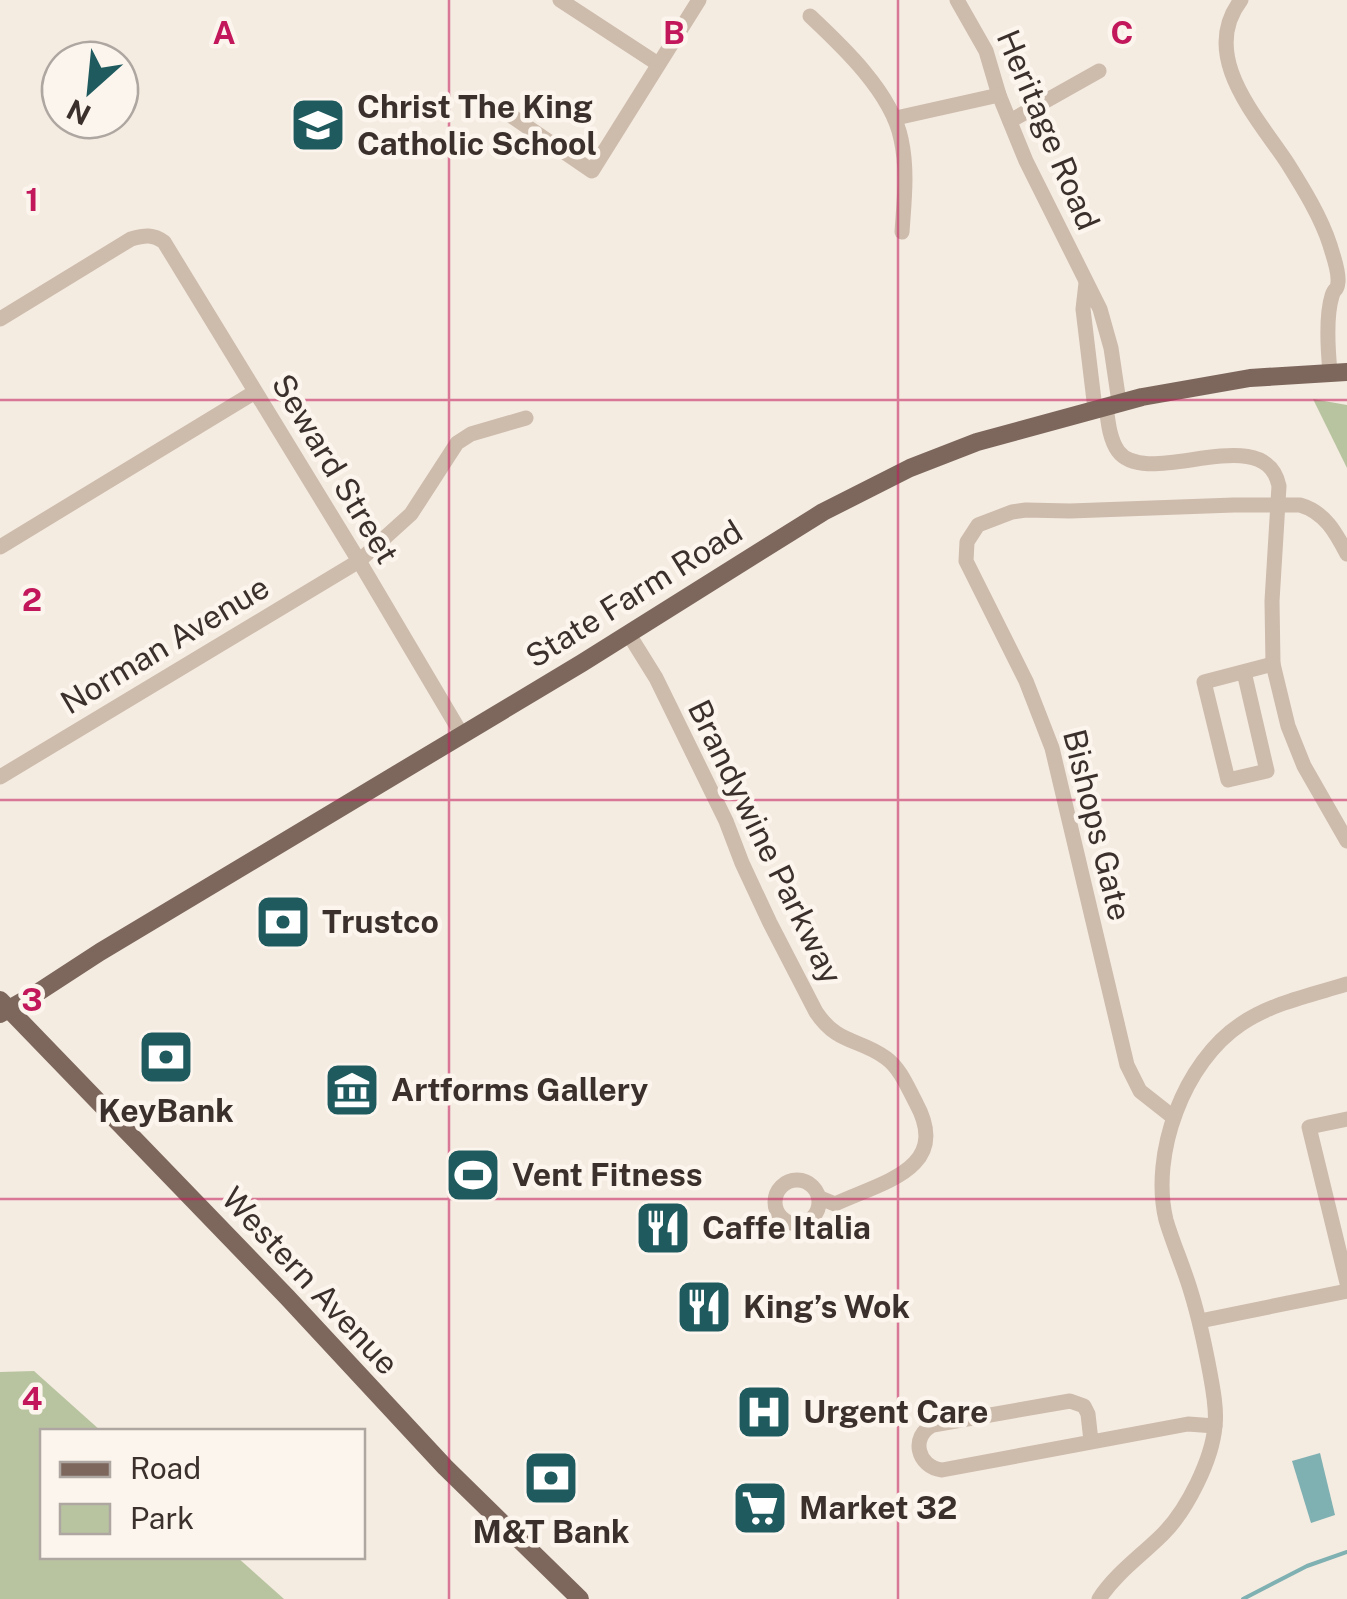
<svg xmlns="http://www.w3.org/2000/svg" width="1347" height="1599" font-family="'Public Sans',sans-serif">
  <rect width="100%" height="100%" fill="#f4ebe1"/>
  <g fill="#b8c4a0">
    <path d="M1313,399L1347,405V468Z"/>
    <path d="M34,1371L101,1431L42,1432V1556L237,1557L284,1599H0V1372Z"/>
  </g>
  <path fill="#7fb0b2" d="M1320,1453L1335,1515L1311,1523L1292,1461Z"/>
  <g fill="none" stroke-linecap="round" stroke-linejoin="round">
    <path stroke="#7fb0b2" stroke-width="4" d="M1243,1599L1307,1566L1347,1552"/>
    <g stroke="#cdbbac" stroke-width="15">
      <path d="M560,0L658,64"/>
      <path d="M957,0L986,51L999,95L1026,161L1100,309L1111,348L1119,402"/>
      <path d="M1241,0C1198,56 1258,118 1288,164C1303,188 1321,217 1330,245C1333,256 1339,270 1338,282C1337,293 1335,286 1332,296C1326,315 1328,351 1330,372"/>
      <path d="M810,16C843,47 892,93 901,139C908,170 904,202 902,232"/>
      <path d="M504,111L592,171L699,0"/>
      <path d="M896,118L999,95"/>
      <path d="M1010,121L1099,71"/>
      <path d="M1086,283L1083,309L1095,409"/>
      <path d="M0,319L131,239C145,235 153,234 164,242L359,561L462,735"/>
      <path d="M1106,406C1108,420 1109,438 1118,451C1147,491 1265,418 1279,486L1272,601L1273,664L1288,726L1304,766L1347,841"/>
      <path d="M0,547L255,392"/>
      <path d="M628,633L656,678L726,821L742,863L770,923L816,1012C838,1045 859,1038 886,1058C900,1068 908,1088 916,1103C952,1169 882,1182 835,1204L820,1198"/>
      <path d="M1244,672L1267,771L1228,780L1204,682L1273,664"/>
      <path d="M0,777L359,561L411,514L457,443L471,434L526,418"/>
      <path d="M1173,1117L1140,1091L1127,1065L1052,748L1026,681L966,561L967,542L978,525L1012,512L1026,510L1070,511L1234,505H1300C1325,512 1336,533 1347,554"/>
      <path d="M1347,1119L1309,1127L1347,1283"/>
      <circle cx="797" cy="1202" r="22"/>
      <path d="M1200,1321L1347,1291"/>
      <path d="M1091,1441L1088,1414L1084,1406L1070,1401L933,1425C910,1436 917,1467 942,1470L1188,1424L1215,1426"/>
      <path d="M1099,1599C1116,1573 1141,1556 1163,1534C1187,1510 1212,1460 1215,1426C1217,1410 1213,1389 1210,1373C1205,1346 1199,1318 1191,1292C1184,1268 1173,1244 1166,1220C1150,1154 1184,1062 1241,1024C1272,1003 1311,995 1347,984"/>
    </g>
    <g stroke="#7d675c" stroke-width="18">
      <path d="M0,1000L287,1297L445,1467L580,1599"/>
      <path d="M0,1014L37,993L100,952L582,663L823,512L910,468L977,442L1142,397L1250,378L1347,372"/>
    </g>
  </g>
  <path fill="none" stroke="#c2185b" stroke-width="2.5" stroke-opacity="0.55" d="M449,0V1599M898,0V1599M0,400H1347M0,800H1347M0,1199H1347"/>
  <defs>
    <g id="school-square" transform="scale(2.875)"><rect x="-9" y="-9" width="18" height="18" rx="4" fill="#1f5a5e" stroke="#fbf5ee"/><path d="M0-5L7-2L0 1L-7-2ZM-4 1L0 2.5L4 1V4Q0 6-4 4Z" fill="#fff"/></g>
    <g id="bank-square" transform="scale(2.875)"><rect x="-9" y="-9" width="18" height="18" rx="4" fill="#1f5a5e" stroke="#fbf5ee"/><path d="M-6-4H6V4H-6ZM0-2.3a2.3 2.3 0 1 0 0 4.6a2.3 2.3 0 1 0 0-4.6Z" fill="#fff"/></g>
    <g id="museum-square" transform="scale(2.875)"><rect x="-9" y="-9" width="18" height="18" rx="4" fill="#1f5a5e" stroke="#fbf5ee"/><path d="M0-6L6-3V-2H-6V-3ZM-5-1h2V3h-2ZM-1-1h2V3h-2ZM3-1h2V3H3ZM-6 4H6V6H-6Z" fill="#fff"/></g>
    <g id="stadium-square" transform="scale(2.875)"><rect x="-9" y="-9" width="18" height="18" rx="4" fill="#1f5a5e" stroke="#fbf5ee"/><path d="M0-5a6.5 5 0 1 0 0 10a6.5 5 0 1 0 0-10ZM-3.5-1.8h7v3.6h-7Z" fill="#fff"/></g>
    <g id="restaurant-square" transform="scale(2.875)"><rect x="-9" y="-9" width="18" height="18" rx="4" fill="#1f5a5e" stroke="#fbf5ee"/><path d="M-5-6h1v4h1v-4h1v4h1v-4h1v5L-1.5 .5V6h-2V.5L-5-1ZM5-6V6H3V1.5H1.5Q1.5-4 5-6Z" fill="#fff"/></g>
    <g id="hospital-square" transform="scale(2.875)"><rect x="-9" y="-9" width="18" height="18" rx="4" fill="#1f5a5e" stroke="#fbf5ee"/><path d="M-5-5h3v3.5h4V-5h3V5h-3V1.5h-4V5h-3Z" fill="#fff"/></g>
    <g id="supermarket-square" transform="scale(2.875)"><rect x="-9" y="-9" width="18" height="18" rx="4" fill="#1f5a5e" stroke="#fbf5ee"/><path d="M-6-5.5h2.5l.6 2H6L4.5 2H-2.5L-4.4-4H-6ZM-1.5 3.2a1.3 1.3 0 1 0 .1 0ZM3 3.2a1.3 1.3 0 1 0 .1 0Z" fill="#fff"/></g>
  </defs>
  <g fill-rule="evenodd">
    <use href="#school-square" x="318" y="125"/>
    <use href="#bank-square" x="283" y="922"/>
    <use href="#bank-square" x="166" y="1057"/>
    <use href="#museum-square" x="352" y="1090"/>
    <use href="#stadium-square" x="473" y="1175"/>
    <use href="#restaurant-square" x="663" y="1228"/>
    <use href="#restaurant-square" x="704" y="1307"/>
    <use href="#hospital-square" x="764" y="1412"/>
    <use href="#bank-square" x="551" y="1478"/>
    <use href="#supermarket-square" x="760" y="1508"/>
  </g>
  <g text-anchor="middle" stroke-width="9" stroke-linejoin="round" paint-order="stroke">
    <g font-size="32" font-weight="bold" fill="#3b302b" stroke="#fbf5ee" text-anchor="start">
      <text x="357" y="118">Christ The King<tspan x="357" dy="37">Catholic School</tspan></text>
      <text x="322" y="933">Trustco</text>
      <text x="391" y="1101">Artforms Gallery</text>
      <text x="166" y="1122" text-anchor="middle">KeyBank</text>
      <text x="512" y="1186">Vent Fitness</text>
      <text x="702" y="1239">Caffe Italia</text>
      <text x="743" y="1318">King’s Wok</text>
      <text x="803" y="1423">Urgent Care</text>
      <text x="799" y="1519">Market 32</text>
      <text x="551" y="1543" text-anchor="middle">M&amp;T Bank</text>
    </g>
    <g font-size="32" fill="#3b302b" stroke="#fbf5ee">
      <text transform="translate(1048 130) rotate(67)" y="11">Heritage Road</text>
      <text transform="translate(335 469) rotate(59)" y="11">Seward Street</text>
      <text transform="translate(634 594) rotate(-32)" y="11">State Farm Road</text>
      <text transform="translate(165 645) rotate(-31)" y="11">Norman Avenue</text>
      <text transform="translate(1097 825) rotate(76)" y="11">Bishops Gate</text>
      <text transform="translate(765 842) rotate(64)" y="11">Brandywine Parkway</text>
      <text transform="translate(310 1281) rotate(47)" y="11">Western Avenue</text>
    </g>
  </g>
  <g font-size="32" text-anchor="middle" font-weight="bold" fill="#c2185b" stroke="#fbf5ee" stroke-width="9" stroke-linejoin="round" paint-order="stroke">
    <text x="224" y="44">A</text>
    <text x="674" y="44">B</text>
    <text x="1122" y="44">C</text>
    <text x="32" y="211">1</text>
    <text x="32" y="611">2</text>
    <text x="32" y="1011">3</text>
    <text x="32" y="1410">4</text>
  </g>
  <rect x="40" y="1429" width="325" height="130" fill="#fbf5ee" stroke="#aea6a0" stroke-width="2.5"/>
  <rect x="60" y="1462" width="50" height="15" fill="#7d675c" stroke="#aea6a0" stroke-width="2.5"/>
  <text x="130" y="1479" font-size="30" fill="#3b302b">Road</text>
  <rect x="60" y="1504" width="50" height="30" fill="#b8c4a0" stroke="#aea6a0" stroke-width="2.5"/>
  <text x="130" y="1529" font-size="30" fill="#3b302b">Park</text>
  <g transform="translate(90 90) rotate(207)"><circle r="48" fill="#fbf5ee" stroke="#aea6a0" stroke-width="2.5"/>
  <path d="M0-8L18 38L0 25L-18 38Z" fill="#1f5a5e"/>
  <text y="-15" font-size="28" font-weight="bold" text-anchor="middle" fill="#3b302b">N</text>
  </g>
</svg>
